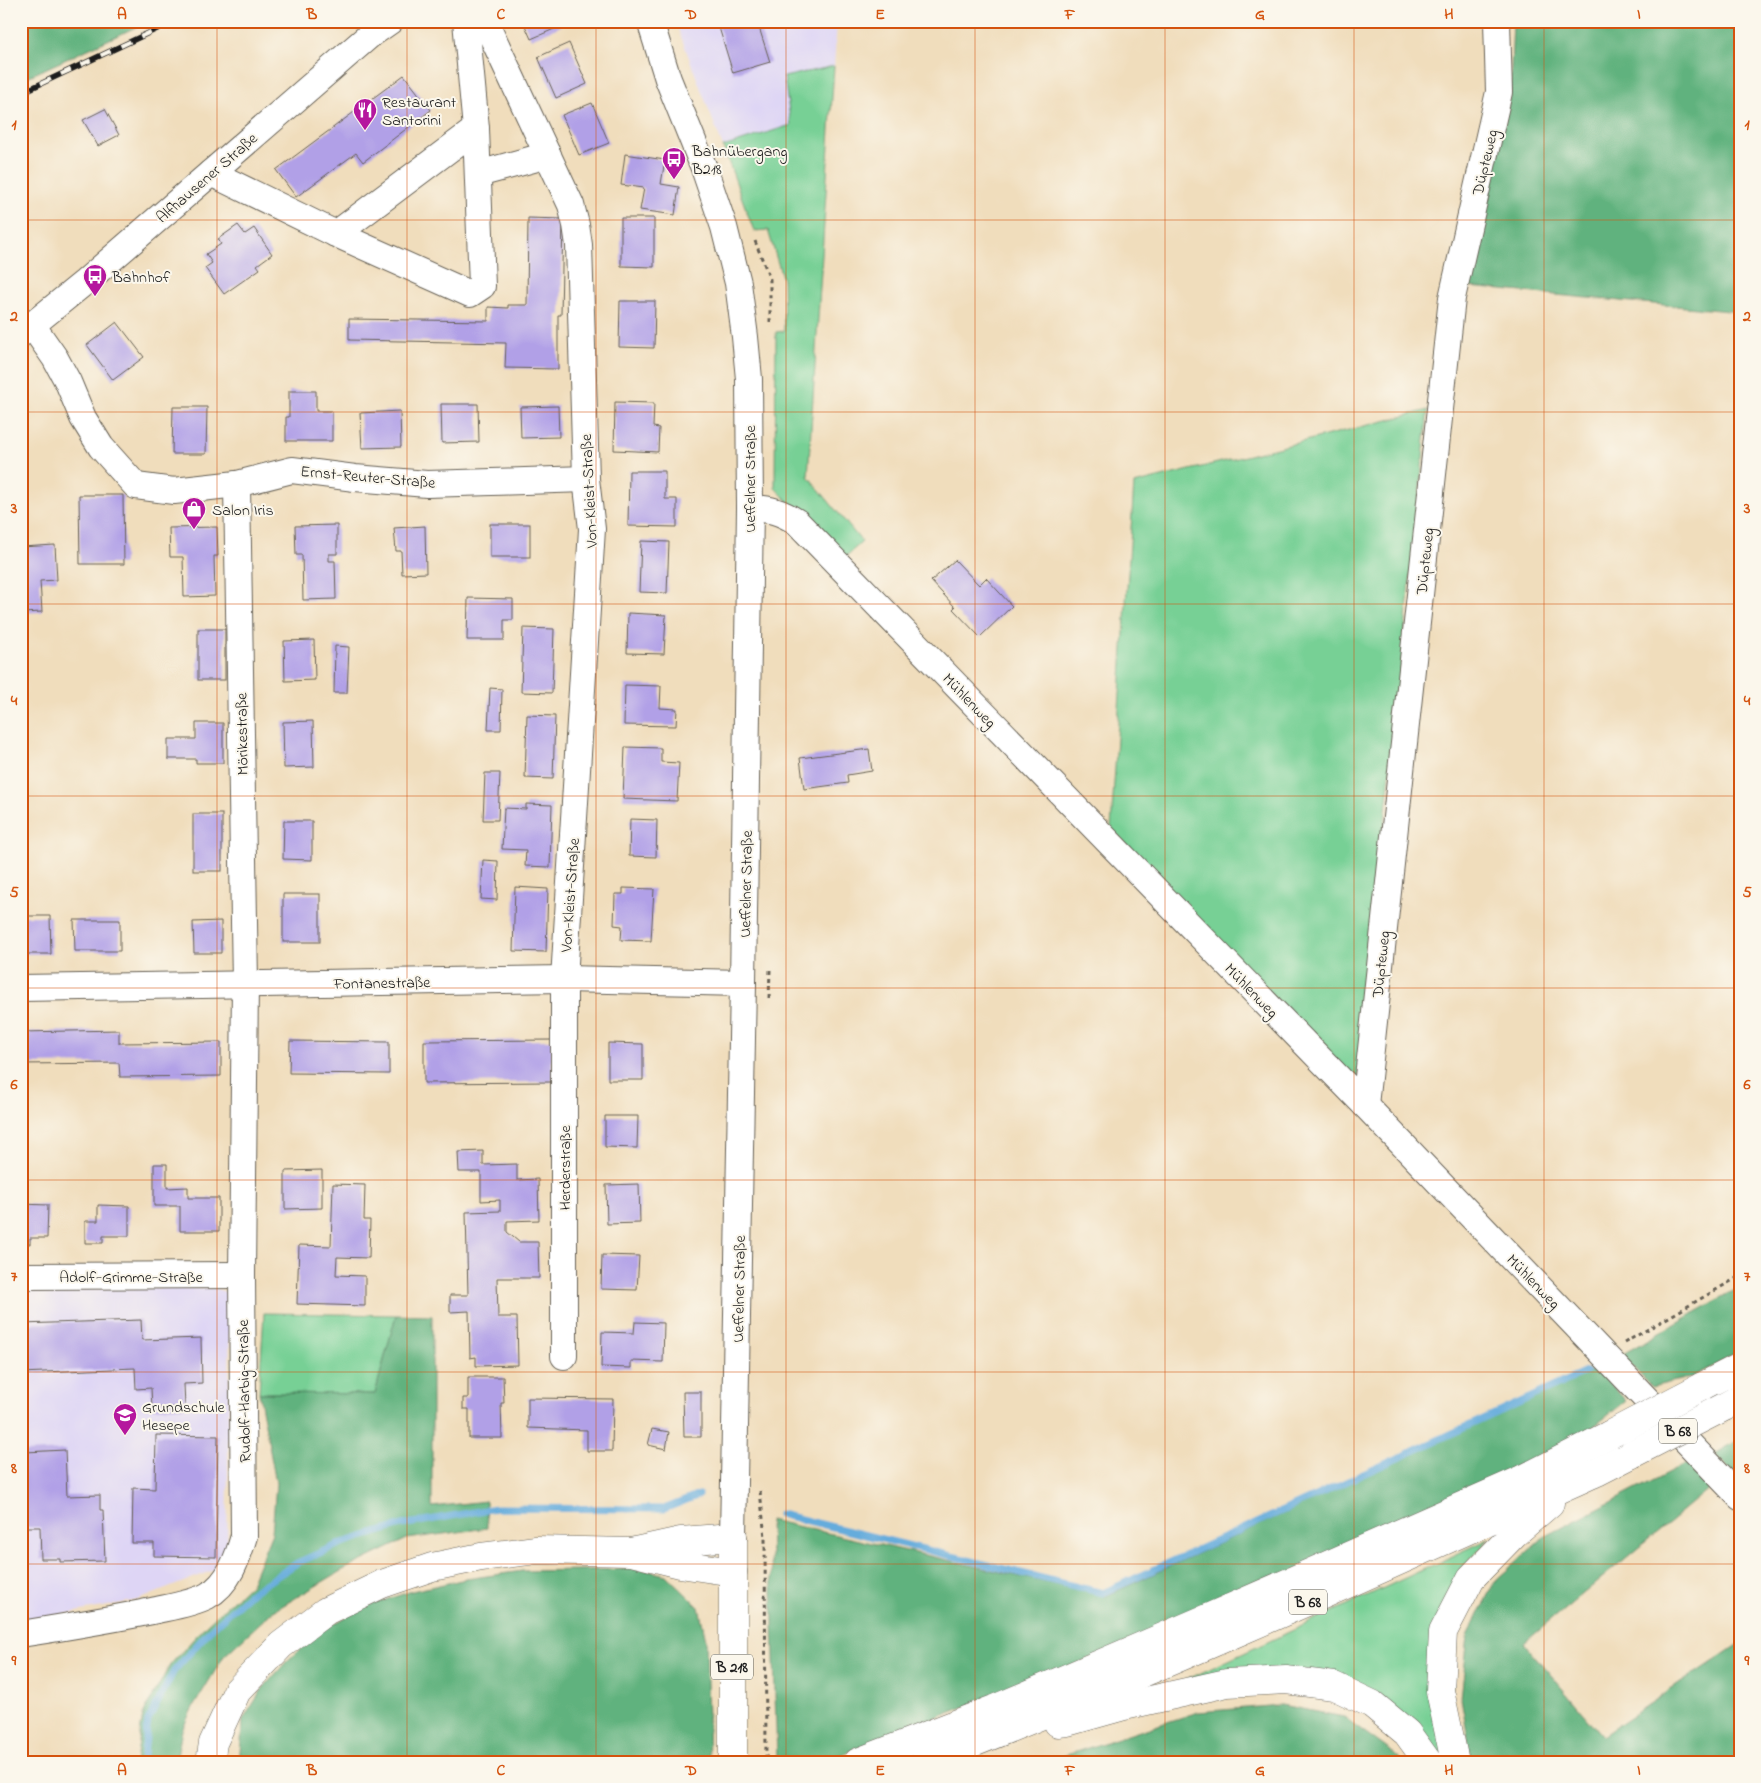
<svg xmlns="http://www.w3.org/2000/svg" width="1761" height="1783" font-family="'Indie Flower',sans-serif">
  <rect width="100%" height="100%" fill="#fbf7ec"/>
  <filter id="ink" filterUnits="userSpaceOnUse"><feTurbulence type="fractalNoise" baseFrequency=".02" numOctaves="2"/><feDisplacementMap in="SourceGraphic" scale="10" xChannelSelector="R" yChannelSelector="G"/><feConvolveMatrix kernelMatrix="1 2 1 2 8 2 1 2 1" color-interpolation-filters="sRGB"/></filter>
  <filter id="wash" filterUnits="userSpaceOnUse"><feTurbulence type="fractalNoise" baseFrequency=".0096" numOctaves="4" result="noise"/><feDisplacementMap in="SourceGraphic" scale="20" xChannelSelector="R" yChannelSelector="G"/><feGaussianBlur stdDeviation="1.12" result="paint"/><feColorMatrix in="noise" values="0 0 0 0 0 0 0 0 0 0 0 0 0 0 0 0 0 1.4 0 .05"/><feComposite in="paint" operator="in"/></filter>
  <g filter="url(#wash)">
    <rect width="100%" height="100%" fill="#f0ddbc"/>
    <g fill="#ded5f5">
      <path d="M675,21H837L834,66L784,77L791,125L723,147Z"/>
      <path d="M21,1288H215L230,1294L227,1559L221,1567L138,1600L45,1618L21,1621Z"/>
    </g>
    <g fill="#77d095" stroke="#4a7658">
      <path d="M834,66L808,476L862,542L844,558L775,488L776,332L784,331L783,280L768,230L754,231L723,147L791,125L784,77Z"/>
      <path d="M1428,410L1357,1086L1111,828L1134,484Z"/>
      <path d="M264,1313L396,1315L375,1394L259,1393Z"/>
      <path d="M1489,1539L1461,1570L1446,1762L1379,1695L1188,1679Z"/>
    </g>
    <g fill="#61b27e" stroke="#3e674d">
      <path d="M21,21H149L21,80Z"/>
      <path d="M1513,21H1740V312L1469,287L1510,94Z"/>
      <path d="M1740,1287V1352L1692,1377L1652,1387L1621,1355Z"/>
      <path d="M396,1315L432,1316V1507L486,1501L487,1528L407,1539L341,1571L272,1612L224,1656L192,1709L182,1730L176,1762H136L143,1714L170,1665L207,1624L251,1584L272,1533L276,1483L259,1393L375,1394Z"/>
      <path d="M1597,1368L1626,1401L1582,1436L1293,1572L1076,1664L822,1762H777L770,1520L1106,1596Z"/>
      <path d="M1740,1439V1482L1715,1454Z"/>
      <path d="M1693,1460L1716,1483L1524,1643L1602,1736L1740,1643V1762H1472L1461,1698L1468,1636L1497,1579L1544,1537Z"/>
      <path d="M640,1569L666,1575L699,1607L706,1640L709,1762H239L243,1720L263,1688L287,1661L319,1632L364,1607L412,1591L466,1579L522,1571Z"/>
      <path d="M1281,1705L1344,1717L1396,1755L1401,1762H1045L1198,1712Z"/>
    </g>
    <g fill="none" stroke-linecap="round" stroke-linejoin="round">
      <g stroke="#65acdc" stroke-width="7">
        <path d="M780,1514L1103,1593L1586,1372"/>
        <path d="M143,1762L148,1721L174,1671L210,1630L251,1593L297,1563L342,1543L402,1525L496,1508L664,1509L699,1495"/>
      </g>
    </g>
    <g id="blocks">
      <g fill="#b1a0e7">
        <path d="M523,21H559L561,26L531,39Z"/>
        <path d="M717,21H757L770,62L733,73Z"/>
        <path d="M569,43L587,84L556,98L538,57Z"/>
        <path d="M404,75L431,110L363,162L356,153L296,197L276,170Z"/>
        <path d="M592,103L609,143L579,155L562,115Z"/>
        <path d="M105,109L119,135L98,146L83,120Z"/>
        <path d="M625,154L665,160L661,184L679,187L675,215L640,210L644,188L621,185Z"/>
        <path d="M528,218L563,219L561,315H558V369L505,368L506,343L349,340V319L488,321V307L508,308V305H527Z"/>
        <path d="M621,218H654V267L621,266Z"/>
        <path d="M238,225L245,234L254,228L272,254L257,265L260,269L224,294L205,268L212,263L206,254L221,244L218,239Z"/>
        <path d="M620,301H655L654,348L619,347Z"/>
        <path d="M117,322L144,357L113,380L87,345Z"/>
        <path d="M289,391H316V411H332V441H286V417H289Z"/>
        <path d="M615,402L654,403L653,427L659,428L658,452L614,450Z"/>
        <path d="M441,404H478L479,442L442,443Z"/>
        <path d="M558,406L559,437L521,438L520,407Z"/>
        <path d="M173,407H207L206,454H172Z"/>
        <path d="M400,411L401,447L362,448L360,413Z"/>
        <path d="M629,471H665V499H677V527L628,526Z"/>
        <path d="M79,495H123L124,564H80Z"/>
        <rect x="490" y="524" width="40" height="33"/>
        <path d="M337,525V554H329V561H335L336,599L303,600L302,555H296L295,526Z"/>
        <path d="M425,526L426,573L402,574L401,551H396L394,528Z"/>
        <path d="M217,527L218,556H214L215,596L184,597L183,557H170L169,528Z"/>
        <path d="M641,541L669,542L667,593L639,592Z"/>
        <path d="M55,545L57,580L40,581L42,612L21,613V547Z"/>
        <path d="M955,560L979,585L986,578L1012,606L980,637L953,609L955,607L931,581Z"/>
        <path d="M468,598L513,599V620H504V640H467Z"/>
        <path d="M628,613L666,615L664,654L627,653Z"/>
        <path d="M523,628L554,629L552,693L521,692Z"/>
        <rect x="198" y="629" width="27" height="51"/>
        <path d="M314,640L315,680L285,681L284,641Z"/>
        <path d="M335,646L349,647L347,693H334Z"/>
        <path d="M625,685L661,686L660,708L677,709L676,726L624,725Z"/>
        <path d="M490,688L502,689L501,730H488Z"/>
        <path d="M527,715L555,716L553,779L525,778Z"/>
        <path d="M313,721L314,767L284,768L283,722Z"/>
        <path d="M196,723H223V763H196V759H168V739H196Z"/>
        <path d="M625,747L661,748V762L679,763L677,801L623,799Z"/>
        <path d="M869,749L872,771L847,775L848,783L804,789L800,758Z"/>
        <path d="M485,773H500L498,820H483Z"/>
        <path d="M526,804L552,805L550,867L525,866L526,850L502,849L504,808L526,809Z"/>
        <rect x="193" y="814" width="29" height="57"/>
        <path d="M630,819L657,820L656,857L629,856Z"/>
        <path d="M284,821H312V860L283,859Z"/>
        <path d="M483,860L498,861L497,900L481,899Z"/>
        <path d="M515,887L548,889L546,952L513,951Z"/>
        <path d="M623,888L654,889L651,941L621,940L622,926L614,925L615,894H623Z"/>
        <rect x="283" y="894" width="37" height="48"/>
        <path d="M21,916H50L51,954H21Z"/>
        <path d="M74,920H120V951H75Z"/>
        <path d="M221,921V953H194L193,922Z"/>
        <path d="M119,1030V1043L221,1042V1076L120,1077L119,1063L21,1064V1032Z"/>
        <path d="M552,1040V1082L424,1083V1041Z"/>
        <path d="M290,1041L389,1042V1074L289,1073Z"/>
        <path d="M608,1043L643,1044V1080H608Z"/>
        <path d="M605,1116H638L637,1148L605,1147Z"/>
        <path d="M483,1151V1165L517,1164V1180L538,1179L539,1220L507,1221V1232L519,1242H538L539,1278H497L498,1317H517L518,1365L476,1366V1357L470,1358L469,1311L450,1312V1295H468L466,1212L500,1211V1200L481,1201V1172H459L458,1152Z"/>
        <path d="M154,1164H167V1188L188,1187V1198H219V1231H180V1206H154Z"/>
        <path d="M322,1170V1208L285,1209V1171Z"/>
        <path d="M333,1184L365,1185L364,1220H370L369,1258L337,1257L336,1275L365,1276V1306L297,1304L299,1245L331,1246Z"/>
        <path d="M639,1184L640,1223L607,1224L606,1185Z"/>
        <path d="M21,1204L48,1205L47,1238H30V1244L21,1243Z"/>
        <path d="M98,1205L129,1206V1236H103V1243H85V1221H98Z"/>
        <path d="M602,1255L639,1256L637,1290L601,1289Z"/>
        <path d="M141,1320L142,1340L201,1338L202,1383L184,1384L185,1407L152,1408L151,1388L136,1389L135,1368L21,1373V1324Z"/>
        <path d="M635,1322L664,1323L663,1362L631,1361V1368L601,1367L602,1332L634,1333Z"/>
        <path d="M468,1377H503L504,1403H501L502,1438H469V1409H463V1398H468Z"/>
        <path d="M683,1392H701V1437H684Z"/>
        <path d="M21,1396H23L25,1452L65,1450L67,1496L100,1495V1510H103L105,1561L60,1562V1559H41L40,1527H21Z"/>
        <path d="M528,1398L613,1399L612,1451H587V1430L528,1428Z"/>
        <path d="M652,1429L669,1432L666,1449L648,1445Z"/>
        <path d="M156,1435L218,1436L216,1557L154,1556V1543H132L133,1488L155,1489Z"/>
      </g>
    </g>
  </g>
  <g filter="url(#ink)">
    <use href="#blocks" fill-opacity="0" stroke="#666054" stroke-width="1"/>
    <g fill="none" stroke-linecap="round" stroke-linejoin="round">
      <g stroke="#666054" stroke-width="28">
        <g id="minor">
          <path d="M485,21L571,205L576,225L579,245L586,479L592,529L564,979V1356"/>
          <path d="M650,21L668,79L704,168L724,227L738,283L745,337L749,379L750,508L743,983L733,1537"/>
          <path d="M211,173L336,234L470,294L482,286L476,129L466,21"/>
          <path d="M478,174L548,155"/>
          <path d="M336,234L476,129"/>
          <path d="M32,325L55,358L68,382L83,418L101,447L136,486L174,491L237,484L292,470L355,478L427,484L586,479"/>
          <path d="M21,334L85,282L370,35L390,21"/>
          <path d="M750,508C770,509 780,511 797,522L1365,1105L1740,1497"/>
          <path d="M21,988L564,979L743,983"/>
          <path d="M1365,1105L1452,298L1499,92L1497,21"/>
          <path d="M21,1276L242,1275"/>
          <path d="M21,1634C65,1627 109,1620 152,1611C170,1607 191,1604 207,1596C229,1584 238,1557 244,1536L242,1275L245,984L237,484"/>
        </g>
      </g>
      <g stroke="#666054" stroke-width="29">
        <path id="major" d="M733,1537V1762"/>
      </g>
      <g stroke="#666054" stroke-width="29">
        <g id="highway">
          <path d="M1701,1387L1740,1367"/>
          <path d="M1724,1407L1740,1398"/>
          <path d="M635,1553L680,1564L733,1572"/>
          <path d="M1058,1723L1067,1722L1124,1706L1227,1683L1286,1680L1334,1686L1372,1704L1407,1733L1428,1762"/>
          <path d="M210,1762L213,1743L237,1691L281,1645L326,1611L382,1584L432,1567L481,1557L536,1550L631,1552L681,1541L733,1537"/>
          <path d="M858,1762L994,1709L1212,1616L1523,1479L1611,1434"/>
          <path d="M925,1762C1153,1673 1375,1572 1597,1472L1632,1454"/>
          <path d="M1455,1762L1440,1691L1443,1632L1471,1578L1515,1533L1550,1503"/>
        </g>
      </g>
      <g stroke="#666054" stroke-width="3" stroke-dasharray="4 4" stroke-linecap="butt">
        <path d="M755,241L770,279V322"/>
        <path d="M769,998L770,970"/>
        <path d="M1624,1343L1740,1276"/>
        <path d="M760,1491L765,1537L766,1762"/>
      </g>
      <use href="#minor" stroke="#fff" stroke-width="26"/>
      <use href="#major" stroke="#fff" stroke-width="28"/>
      <use href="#highway" stroke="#fff" stroke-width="28"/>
      <g stroke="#1c1c1c" stroke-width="5.5">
        <path id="rail" d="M21,93L174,21"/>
      </g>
      <use href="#rail" stroke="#fbf7ec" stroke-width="4" stroke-dasharray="11" stroke-linecap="butt"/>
      <g stroke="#666054" stroke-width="29" stroke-linecap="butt">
        <g id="highway-bridge">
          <path d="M1611,1434L1701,1387"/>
          <path d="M1632,1454L1724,1407"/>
        </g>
      </g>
      <use href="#highway-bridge" stroke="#fff" stroke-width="28"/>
    </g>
  </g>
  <path fill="none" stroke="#d4530e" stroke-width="1" stroke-opacity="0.55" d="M217,21V1762M407,21V1762M596,21V1762M786,21V1762M975,21V1762M1165,21V1762M1354,21V1762M1544,21V1762M21,220H1740M21,412H1740M21,604H1740M21,796H1740M21,988H1740M21,1180H1740M21,1372H1740M21,1564H1740"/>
  <defs>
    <g id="restaurant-pin" transform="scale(1.25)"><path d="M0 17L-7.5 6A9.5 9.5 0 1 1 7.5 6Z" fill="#b5179e" stroke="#fbf7ec"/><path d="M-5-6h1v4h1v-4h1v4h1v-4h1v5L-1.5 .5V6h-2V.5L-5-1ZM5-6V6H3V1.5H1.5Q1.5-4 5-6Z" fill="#fff"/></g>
    <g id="bus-pin" transform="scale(1.25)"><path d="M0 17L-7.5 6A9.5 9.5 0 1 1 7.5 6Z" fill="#b5179e" stroke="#fbf7ec"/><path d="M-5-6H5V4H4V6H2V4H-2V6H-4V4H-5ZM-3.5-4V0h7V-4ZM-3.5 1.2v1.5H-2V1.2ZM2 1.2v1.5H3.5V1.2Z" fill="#fff"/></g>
    <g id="shop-pin" transform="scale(1.25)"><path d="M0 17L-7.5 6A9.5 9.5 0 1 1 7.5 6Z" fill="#b5179e" stroke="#fbf7ec"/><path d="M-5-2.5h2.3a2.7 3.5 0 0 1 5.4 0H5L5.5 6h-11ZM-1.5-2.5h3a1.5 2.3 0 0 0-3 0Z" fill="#fff"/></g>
    <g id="school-pin" transform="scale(1.25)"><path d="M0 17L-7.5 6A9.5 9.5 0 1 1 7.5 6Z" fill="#b5179e" stroke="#fbf7ec"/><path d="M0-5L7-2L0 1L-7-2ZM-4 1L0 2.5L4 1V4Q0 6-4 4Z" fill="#fff"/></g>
  </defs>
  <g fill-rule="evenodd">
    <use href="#restaurant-pin" x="365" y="110"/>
    <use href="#bus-pin" x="674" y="159"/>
    <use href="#bus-pin" x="95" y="276"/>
    <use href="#shop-pin" x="194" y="509"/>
    <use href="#school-pin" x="125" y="1415"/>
  </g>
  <g text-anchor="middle" stroke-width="4" stroke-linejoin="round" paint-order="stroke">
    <g fill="#fbf7ec" stroke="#5f5e5a" stroke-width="1">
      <rect x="1659" y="1418.5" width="38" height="25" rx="4"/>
      <rect x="1289" y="1589.5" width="38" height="25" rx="4"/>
      <rect x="711" y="1654.5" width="42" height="25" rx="4"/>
    </g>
    <g font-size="15" font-weight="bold" fill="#1c1c1c">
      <text x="1678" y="1436">B 68</text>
      <text x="1308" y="1607">B 68</text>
      <text x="732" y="1672">B 218</text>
    </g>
    <g font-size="16" fill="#1c1c1c" stroke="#fbf7ec" text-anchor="start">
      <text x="382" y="107">Restaurant<tspan x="382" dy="18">Santorini</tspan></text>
      <text x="692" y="156">Bahnübergang<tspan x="692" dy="18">B218</tspan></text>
      <text x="112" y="282">Bahnhof</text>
      <text x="212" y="515">Salon Iris</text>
      <text x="142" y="1412">Grundschule<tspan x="142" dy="18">Hesepe</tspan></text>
    </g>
    <g font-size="16" fill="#1c1c1c" stroke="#fbf7ec">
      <text transform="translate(1484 162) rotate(-77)" y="6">Düpteweg</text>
      <text transform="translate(206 177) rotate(-41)" y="6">Alfhausener Straße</text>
      <text transform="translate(368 476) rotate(5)" y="6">Ernst-Reuter-Straße</text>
      <text transform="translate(749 479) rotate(-90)" y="6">Ueffelner Straße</text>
      <text transform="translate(588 491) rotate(-93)" y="6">Von-Kleist-Straße</text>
      <text transform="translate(1424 561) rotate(-84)" y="6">Düpteweg</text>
      <text transform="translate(970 700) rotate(46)" y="6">Mühlenweg</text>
      <text transform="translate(241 734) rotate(-91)" y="6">Mörikestraße</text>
      <text transform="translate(745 884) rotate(-89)" y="6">Ueffelner Straße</text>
      <text transform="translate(569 895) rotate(-86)" y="6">Von-Kleist-Straße</text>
      <text transform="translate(1380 964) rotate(-84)" y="6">Düpteweg</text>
      <text transform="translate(382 982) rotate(-1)" y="6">Fontanestraße</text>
      <text transform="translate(1252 990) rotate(46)" y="6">Mühlenweg</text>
      <text transform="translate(564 1168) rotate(-90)" y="6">Herderstraße</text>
      <text x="131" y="1282">Adolf-Grimme-Straße</text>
      <text transform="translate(1534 1281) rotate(46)" y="6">Mühlenweg</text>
      <text transform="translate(738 1289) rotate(-89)" y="6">Ueffelner Straße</text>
      <text transform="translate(243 1391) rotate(-91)" y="6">Rudolf-Harbig-Straße</text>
    </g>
  </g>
  <rect width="1761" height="1783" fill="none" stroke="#fbf7ec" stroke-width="55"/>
  <rect x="28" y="28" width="1706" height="1728" fill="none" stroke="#d4530e" stroke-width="2"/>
  <g font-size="16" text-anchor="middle" font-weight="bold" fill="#d4530e">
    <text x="122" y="19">A</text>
    <text x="312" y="19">B</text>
    <text x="501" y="19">C</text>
    <text x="691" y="19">D</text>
    <text x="880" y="19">E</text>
    <text x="1070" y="19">F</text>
    <text x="1260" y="19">G</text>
    <text x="1449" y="19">H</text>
    <text x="1639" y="19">I</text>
    <text x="14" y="129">1</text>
    <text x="1747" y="129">1</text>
    <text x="14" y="321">2</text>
    <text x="1747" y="321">2</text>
    <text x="14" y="513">3</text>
    <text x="1747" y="513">3</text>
    <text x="14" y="705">4</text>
    <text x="1747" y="705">4</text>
    <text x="14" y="897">5</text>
    <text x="1747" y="897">5</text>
    <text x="14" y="1089">6</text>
    <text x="1747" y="1089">6</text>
    <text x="14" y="1281">7</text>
    <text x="1747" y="1281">7</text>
    <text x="14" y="1473">8</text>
    <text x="1747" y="1473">8</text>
    <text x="14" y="1665">9</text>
    <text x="1747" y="1665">9</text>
    <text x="122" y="1775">A</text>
    <text x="312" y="1775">B</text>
    <text x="501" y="1775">C</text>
    <text x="691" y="1775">D</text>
    <text x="880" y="1775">E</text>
    <text x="1070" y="1775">F</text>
    <text x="1260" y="1775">G</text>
    <text x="1449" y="1775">H</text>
    <text x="1639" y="1775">I</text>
  </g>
</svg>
